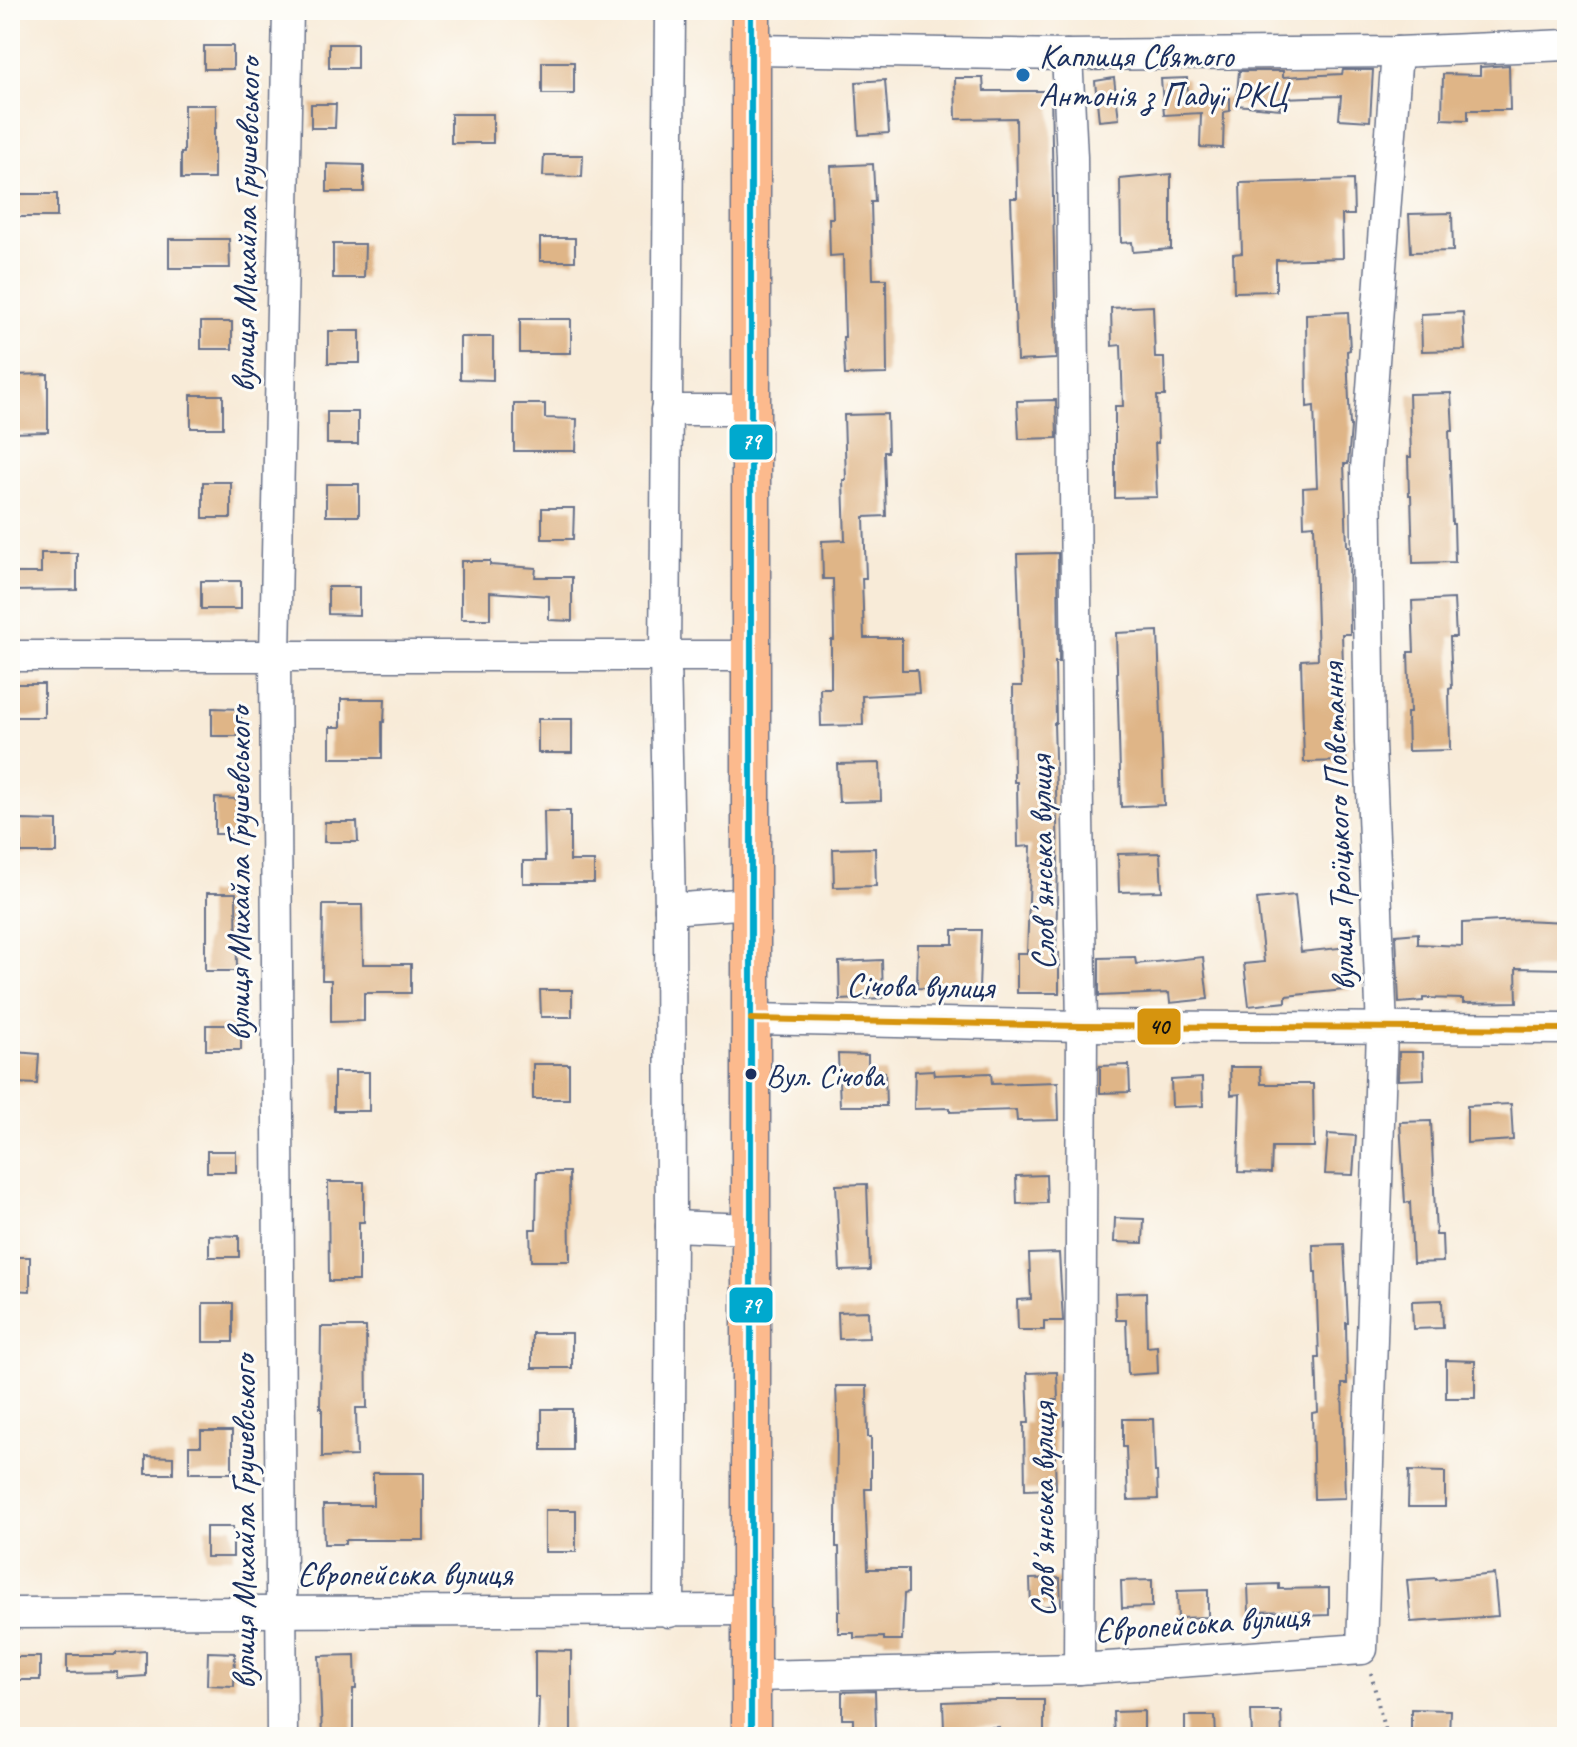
<svg xmlns="http://www.w3.org/2000/svg" width="1577" height="1747" font-family="Caveat,sans-serif">
  <rect width="100%" height="100%" fill="#fdfcf7"/>
  <filter id="ink" filterUnits="userSpaceOnUse"><feTurbulence type="fractalNoise" baseFrequency=".0125" numOctaves="2"/><feDisplacementMap in="SourceGraphic" scale="16" xChannelSelector="R" yChannelSelector="G"/><feConvolveMatrix kernelMatrix="1 2 1 2 8 2 1 2 1" color-interpolation-filters="sRGB"/></filter>
  <filter id="wash" filterUnits="userSpaceOnUse"><feTurbulence type="fractalNoise" baseFrequency=".006" numOctaves="4" result="noise"/><feDisplacementMap in="SourceGraphic" scale="32" xChannelSelector="R" yChannelSelector="G"/><feGaussianBlur stdDeviation="1.8" result="paint"/><feColorMatrix in="noise" values="0 0 0 0 0 0 0 0 0 0 0 0 0 0 0 0 0 1.4 0 .05"/><feComposite in="paint" operator="in"/></filter>
  <g filter="url(#wash)">
    <rect width="100%" height="100%" fill="#f8ebd8"/>
    <g id="blocks">
      <g fill="#dfb587">
        <rect x="329" y="44" width="28" height="24"/>
        <rect x="204" y="46" width="29" height="23"/>
        <rect x="542" y="62" width="32" height="32"/>
        <path d="M1509,65L1510,110H1468V120L1442,119L1443,74L1480,75V67Z"/>
        <path d="M1343,70H1373L1370,121L1339,119L1341,96L1281,98L1280,109L1236,105L1239,71H1283V77L1342,74Z"/>
        <path d="M955,78H983L984,91H1051L1056,359L1017,361L1011,198H1017L1016,118L956,119Z"/>
        <path d="M1114,78L1119,119L1099,121L1095,81Z"/>
        <path d="M1187,78L1188,97L1230,98V111L1224,112L1223,148L1200,147L1201,113L1164,115L1161,79Z"/>
        <path d="M885,80L889,133L859,135L856,82Z"/>
        <path d="M311,104H336L335,128H311Z"/>
        <path d="M184,105H216V128H214V179H181V153H184Z"/>
        <rect x="451" y="114" width="42" height="29"/>
        <path d="M544,155H583L582,177L543,176Z"/>
        <path d="M327,164L364,165V192H327Z"/>
        <path d="M873,164L875,202H871L873,279H886L887,374L845,375L843,337H845L843,255L830,256L829,218H833L831,166Z"/>
        <path d="M1171,174V249L1133,252L1132,242L1121,243L1120,179Z"/>
        <path d="M1353,180L1354,215H1342L1343,258L1276,260V291L1234,292L1233,254L1242,253L1240,183Z"/>
        <path d="M12,194H57V217H13Z"/>
        <path d="M1452,213L1453,251L1411,252L1409,214Z"/>
        <rect x="540" y="238" width="35" height="23"/>
        <path d="M169,239H229L230,268H169Z"/>
        <path d="M333,244H365L364,278H333Z"/>
        <path d="M1153,306L1155,358H1164L1165,396H1157L1158,443H1155L1157,497L1115,498V406H1123L1121,345L1112,346L1111,308Z"/>
        <path d="M1348,312L1350,350L1347,351L1350,426H1351L1348,464H1344L1347,546H1349L1350,634H1342L1346,761L1304,762L1301,660L1318,659L1314,525L1304,526L1303,488L1317,487L1314,406L1307,407L1306,314Z"/>
        <path d="M1463,312L1465,350L1422,351L1421,314Z"/>
        <rect x="520" y="319" width="51" height="34"/>
        <rect x="201" y="322" width="31" height="27"/>
        <rect x="328" y="331" width="32" height="32"/>
        <path d="M460,337H493V380L460,379Z"/>
        <path d="M48,374V432L10,433V375Z"/>
        <path d="M1451,393L1453,431H1449L1452,524H1454L1455,562L1413,563L1411,495H1409L1408,457H1411L1409,394Z"/>
        <rect x="191" y="395" width="32" height="33"/>
        <path d="M1056,400L1057,438L1019,439L1017,401Z"/>
        <path d="M514,404H545V418L577,419L576,451H514Z"/>
        <rect x="327" y="412" width="31" height="32"/>
        <path d="M887,414L888,452H884L886,516L864,517L866,578H862L864,638H902V670H917L919,693L862,696L863,725L821,726L820,688H831V640H834L833,579H823L822,541L845,540L843,480H846L844,415Z"/>
        <rect x="203" y="482" width="28" height="36"/>
        <rect x="326" y="484" width="33" height="32"/>
        <path d="M542,508H574L573,539H542Z"/>
        <path d="M41,553H77V590L10,591V573H41Z"/>
        <path d="M1058,553L1059,662H1055L1056,723H1054L1058,857L1056,953H1059V993H1017V953H1027L1031,846L1018,847L1017,782H1014L1013,686H1022L1017,554Z"/>
        <path d="M461,561H490V565L536,568L535,577H572V621L549,620V596L490,592V619H461Z"/>
        <rect x="201" y="581" width="40" height="28"/>
        <path d="M328,587H359V615L328,614Z"/>
        <path d="M1454,599L1456,637H1450L1452,688L1449,689L1450,750L1408,751L1407,713H1410L1408,652H1414L1412,601Z"/>
        <path d="M1158,631L1164,805L1121,807L1116,633Z"/>
        <rect x="10" y="684" width="34" height="33"/>
        <path d="M341,699H385L384,722H382V758H330V727H341Z"/>
        <path d="M212,708L241,709V736H212Z"/>
        <rect x="538" y="719" width="34" height="34"/>
        <path d="M880,763L881,801L839,802L837,764Z"/>
        <path d="M215,798L238,799V834H215Z"/>
        <path d="M544,811H570V861H594V883H523V861H545Z"/>
        <path d="M21,820L57,821V853H21Z"/>
        <path d="M325,822H357L358,842H324Z"/>
        <path d="M875,848L876,886L834,887L833,849Z"/>
        <path d="M1160,853L1162,891L1119,892L1118,854Z"/>
        <path d="M207,893H236L237,971H205V940H207Z"/>
        <path d="M1295,895L1301,952L1348,947L1353,989L1286,996V1002L1249,1006L1244,964L1264,962L1257,899Z"/>
        <path d="M323,905H362L363,964H411V993H364V1021L331,1022V980H322Z"/>
        <path d="M1521,920L1567,922V969L1516,968L1517,1002L1463,1003V999L1423,998V1001L1399,1003L1396,935L1418,933V944L1462,946V923Z"/>
        <path d="M953,930H981L979,990L917,988L918,944H953Z"/>
        <path d="M1135,957L1136,964L1203,957L1208,999L1170,1003L1169,993L1099,996V958Z"/>
        <path d="M882,960L883,998L840,1000L839,962Z"/>
        <path d="M540,990H572V1017H541Z"/>
        <rect x="206" y="1025" width="35" height="25"/>
        <path d="M15,1052L39,1054L37,1084L14,1083Z"/>
        <path d="M1399,1052H1423L1424,1079L1398,1080Z"/>
        <path d="M838,1054L868,1055V1072H885L886,1106H840Z"/>
        <rect x="533" y="1064" width="36" height="35"/>
        <path d="M1129,1065L1130,1092L1100,1093V1066Z"/>
        <path d="M1230,1067H1260L1261,1084H1313L1314,1147H1272L1271,1173L1238,1172L1240,1094L1231,1095Z"/>
        <path d="M933,1070L934,1075L991,1073L992,1084L1058,1082L1059,1120L1017,1121L1016,1110L950,1112V1108L914,1109L915,1071Z"/>
        <rect x="334" y="1072" width="35" height="39"/>
        <path d="M1202,1078L1203,1106L1172,1107L1171,1080Z"/>
        <path d="M1511,1104L1513,1140L1467,1143V1106Z"/>
        <path d="M1431,1121L1436,1235H1442L1443,1262L1413,1263L1410,1202L1405,1203L1400,1122Z"/>
        <path d="M1328,1134L1356,1136L1353,1175L1325,1174Z"/>
        <rect x="207" y="1151" width="29" height="21"/>
        <path d="M537,1172H569L570,1261H531L530,1229H536Z"/>
        <path d="M1046,1175L1047,1203L1017,1204L1016,1176Z"/>
        <path d="M328,1182H364V1222H359V1281H329Z"/>
        <path d="M867,1184L870,1270L840,1271L836,1185Z"/>
        <path d="M1115,1218L1144,1219L1143,1243L1114,1242Z"/>
        <path d="M209,1235L239,1236V1257H209Z"/>
        <path d="M1344,1244L1348,1323H1346L1347,1384H1342L1345,1498L1314,1499L1312,1413L1318,1412L1316,1358H1319L1316,1272H1314L1313,1245Z"/>
        <path d="M1059,1253L1063,1321H1044V1330H1018L1017,1300L1031,1299L1029,1254Z"/>
        <path d="M10,1257H30V1291L10,1290Z"/>
        <path d="M1146,1292L1147,1347L1157,1346L1158,1373L1128,1375L1126,1320H1116L1115,1293Z"/>
        <path d="M1442,1300L1443,1328L1413,1329L1412,1301Z"/>
        <rect x="203" y="1303" width="30" height="39"/>
        <path d="M868,1311L869,1338L839,1339L838,1312Z"/>
        <path d="M321,1327H366L367,1408H356L357,1456L322,1457V1408H320Z"/>
        <rect x="532" y="1333" width="40" height="35"/>
        <path d="M1446,1360L1475,1361V1398H1446Z"/>
        <path d="M1057,1372L1058,1400H1053L1056,1489L1025,1490L1024,1423H1029L1027,1373Z"/>
        <path d="M836,1386H867L868,1437H871V1489H865L868,1569H908V1593L904,1594L902,1640H884V1637L854,1638V1633H838V1611H840L839,1547H836V1520L837,1436H838Z"/>
        <rect x="542" y="1409" width="30" height="41"/>
        <path d="M1123,1419H1153L1155,1472H1157L1158,1499L1128,1500L1126,1447H1123Z"/>
        <path d="M201,1431H232V1473H189V1446H201Z"/>
        <path d="M146,1456L173,1457V1474H146Z"/>
        <path d="M1409,1471L1445,1472V1507H1408Z"/>
        <path d="M373,1473H424V1540H345V1544H324L323,1505H373Z"/>
        <rect x="545" y="1510" width="31" height="42"/>
        <rect x="206" y="1527" width="27" height="30"/>
        <path d="M1494,1574L1498,1616L1411,1622L1407,1580L1436,1578V1580Z"/>
        <path d="M1060,1578L1061,1605L1031,1607L1030,1579Z"/>
        <path d="M1152,1580V1607L1122,1608L1121,1581Z"/>
        <path d="M1279,1584V1589L1329,1588V1615L1299,1616V1611L1249,1612L1248,1585Z"/>
        <path d="M1208,1590V1617L1178,1618L1177,1591Z"/>
        <path d="M535,1650L571,1651V1737H538L539,1697H535Z"/>
        <path d="M146,1651V1676L117,1678V1672L67,1673V1655H116V1653Z"/>
        <path d="M208,1652L235,1653L234,1686L207,1685Z"/>
        <path d="M355,1655L356,1689H353V1737H322L319,1656Z"/>
        <rect x="10" y="1657" width="30" height="23"/>
        <path d="M875,1691L876,1728H853V1719H842V1692Z"/>
        <path d="M997,1700H1044V1737H999V1727L944,1729L943,1702Z"/>
        <path d="M1411,1709L1450,1710L1449,1736L1411,1735Z"/>
        <path d="M1144,1711V1737H1114L1113,1712Z"/>
        <path d="M1251,1711H1281L1282,1737H1252Z"/>
        <path d="M1185,1716H1215L1216,1737H1185Z"/>
      </g>
    </g>
  </g>
  <g filter="url(#ink)">
    <use href="#blocks" fill-opacity="0" stroke="#687189" stroke-width="2"/>
    <g fill="none" stroke-linecap="round" stroke-linejoin="round">
      <g stroke="#687189" stroke-width="33">
        <g id="minor">
          <path d="M751,50L1067,55L1397,52L1567,45"/>
          <path d="M1067,55L1072,157L1078,818L1082,1026L1079,1669"/>
          <path d="M666,410H751"/>
          <path d="M10,656H751"/>
          <path d="M670,909L751,903"/>
          <path d="M751,1019L1082,1026L1567,1029"/>
          <path d="M671,1226L751,1229"/>
          <path d="M669,1612L671,1226L670,909L665,657L670,10"/>
          <path d="M10,1613L751,1610"/>
          <path d="M751,1676L1079,1669L1362,1649L1382,1029L1370,743L1366,469L1397,52"/>
          <path d="M282,1737L275,655L288,10"/>
        </g>
      </g>
      <g stroke="#687189" stroke-width="41">
        <path id="major" d="M751,10V1737"/>
      </g>
      <path stroke="#687189" stroke-width="4" stroke-dasharray="2 6" stroke-linecap="butt" d="M1371,1673L1386,1737"/>
      <use href="#minor" stroke="#fff" stroke-width="30"/>
      <use href="#major" stroke="#fcba8d" stroke-width="38"/>
      <g stroke="#fdfcf7" stroke-width="12">
        <path id="bus-1" d="M751,10V1737"/>
      </g>
      <g stroke="#fdfcf7" stroke-width="12">
        <path id="bus-2" d="M751,1019L1082,1026L1567,1029"/>
      </g>
      <use href="#bus-1" stroke="#00a9ce" stroke-width="6"/>
      <use href="#bus-2" stroke="#d6940e" stroke-width="6"/>
    </g>
  </g>
  <circle fill="#1f6fb2" stroke="#fdfcf7" stroke-width="3" cx="1023" cy="75" r="8"/>
  <circle fill="#1b2f5e" stroke="#fdfcf7" stroke-width="3" cx="751" cy="1074" r="7"/>
  <g text-anchor="middle" stroke-width="6" stroke-linejoin="round" paint-order="stroke">
    <g font-size="32" fill="#1b2f5e" stroke="#fdfcf7" text-anchor="start">
      <text x="766" y="1086">Вул. Січова</text>
    </g>
    <g font-size="34" fill="#1b2f5e" stroke="#fdfcf7" text-anchor="start">
      <text x="1039" y="67">Каплиця Святого<tspan x="1039" dy="39">Антонія з Падуї РКЦ</tspan></text>
    </g>
    <g font-size="34" fill="#1b2f5e" stroke="#fdfcf7">
      <text transform="translate(245 225) rotate(-89)" y="12">вулиця Михайла Грушевського</text>
      <text transform="translate(1337 827) rotate(-92)" y="12">вулиця Троїцького Повстання</text>
      <text transform="translate(1041 863) rotate(-91)" y="12">Словʼянська вулиця</text>
      <text transform="translate(238 874) rotate(-90)" y="12">вулиця Михайла Грушевського</text>
      <text transform="translate(920 985) rotate(1)" y="12">Січова вулиця</text>
      <text transform="translate(1042 1510) rotate(-90)" y="12">Словʼянська вулиця</text>
      <text transform="translate(243 1522) rotate(-90)" y="12">вулиця Михайла Грушевського</text>
      <text x="405" y="1585">Європейська вулиця</text>
      <text transform="translate(1202 1622) rotate(-4)" y="12">Європейська вулиця</text>
    </g>
  </g>
  <g stroke="#fdfcf7" stroke-width="3">
    <rect x="728" y="423" width="46" height="38" rx="8" fill="#00a9ce"/>
    <rect x="1136" y="1007" width="46" height="39" rx="8" fill="#d6940e"/>
    <rect x="728" y="1286" width="46" height="38" rx="8" fill="#00a9ce"/>
  </g>
  <g font-size="22" text-anchor="middle" font-weight="bold" fill="#fff">
    <text x="751" y="449">79</text>
    <text x="751" y="1313">79</text>
  </g>
  <g font-size="22" text-anchor="middle" font-weight="bold" fill="#111">
    <text x="1159" y="1034">40</text>
  </g>
  <rect width="1577" height="1747" fill="none" stroke="#fdfcf7" stroke-width="40"/>
</svg>
